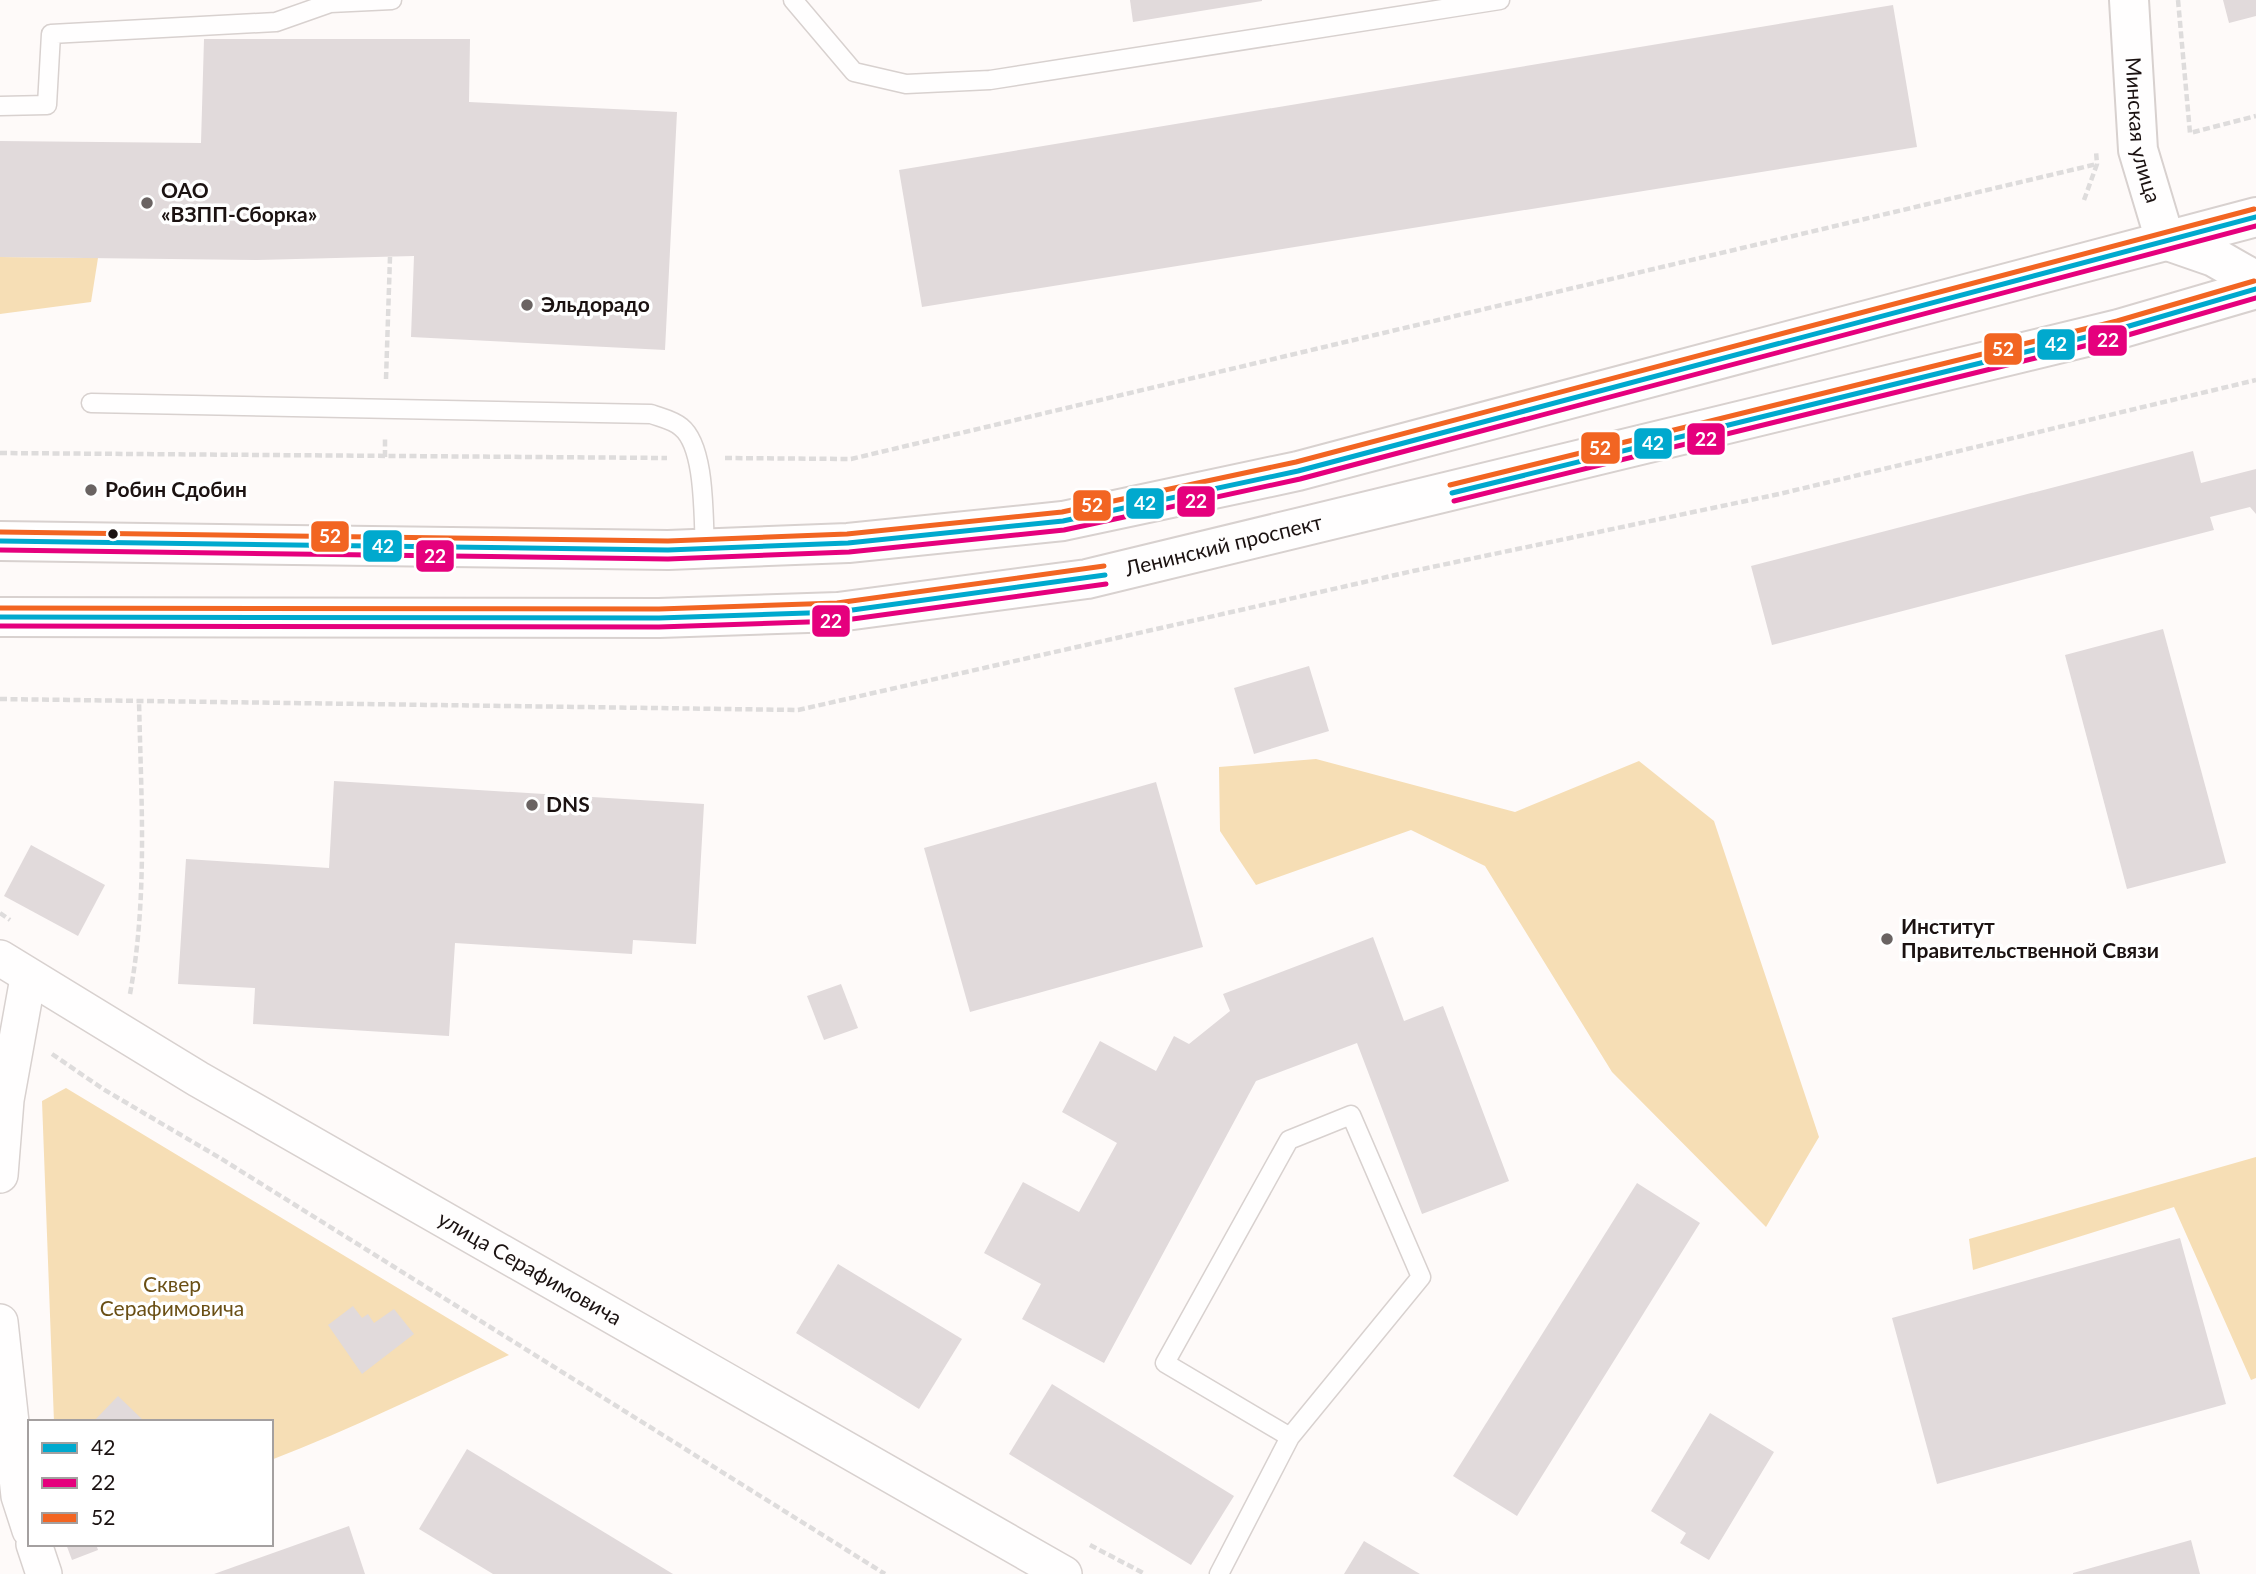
<svg xmlns="http://www.w3.org/2000/svg" width="2256" height="1574" font-family="Lato,sans-serif">
  <rect width="100%" height="100%" fill="#fefaf9"/>
  <g fill="#f6deb5">
    <path d="M0,257L98,258L91,302L0,314Z"/>
    <path d="M1316,759L1515,812L1639,761L1714,821L1819,1137L1766,1227L1612,1072L1485,866L1411,830L1256,885L1220,831L1219,767Z"/>
    <path d="M66,1088L509,1355C429,1390 352,1429 271,1460V1422H54L42,1101Z"/>
    <path d="M2256,1157V1378L2251,1380L2174,1207L1973,1270L1969,1239Z"/>
  </g>
  <g fill="#e1dadb">
    <path d="M1130,0H1262V1L1133,22Z"/>
    <path d="M2223,0H2256V16L2229,23Z"/>
    <path d="M1893,5L1917,147L922,307L899,170Z"/>
    <path d="M204,39H470L469,102L677,112L665,350L411,337L414,256L257,260L0,257V141L201,143Z"/>
    <path d="M2193,451L2201,483L2256,469V514L2250,507L2210,517L2214,530L1772,645L1751,566Z"/>
    <path d="M2163,629L2226,863L2127,889L2065,655Z"/>
    <path d="M1309,666L1329,731L1254,754L1234,688Z"/>
    <path d="M334,781L704,804L696,944L633,940L632,954L455,943L449,1036L253,1024L255,988L178,984L186,859L329,868Z"/>
    <path d="M1156,782L1203,947L970,1012L924,848Z"/>
    <path d="M31,845L105,885L78,936L4,896Z"/>
    <path d="M1373,937L1404,1021L1443,1006L1509,1181L1422,1214L1357,1043L1256,1081L1104,1363L1022,1319L1041,1284L984,1253L1023,1182L1079,1212L1117,1143L1062,1112L1100,1041L1156,1071L1174,1036L1189,1044L1230,1011L1223,994Z"/>
    <path d="M841,984L858,1028L824,1040L807,996Z"/>
    <path d="M1637,1183L1700,1223L1517,1516L1453,1476Z"/>
    <path d="M2180,1238L2226,1404L1937,1484L1892,1318Z"/>
    <path d="M838,1264L962,1339L919,1409L796,1333Z"/>
    <path d="M353,1306L362,1318L368,1314L374,1323L394,1309L414,1334L362,1374L328,1325Z"/>
    <path d="M1052,1384L1234,1496L1191,1565L1009,1454Z"/>
    <path d="M118,1396L145,1422H93Z"/>
    <path d="M1710,1413L1774,1452L1709,1560L1680,1543L1686,1533L1651,1511Z"/>
    <path d="M467,1449L673,1574H493L419,1529Z"/>
    <path d="M349,1526L365,1574H214Z"/>
    <path d="M2191,1540L2200,1574H2073V1573Z"/>
    <path d="M1364,1541L1420,1574H1344Z"/>
    <path d="M66,1544H96L98,1550L72,1560Z"/>
  </g>
  <g fill="none" stroke-linecap="round" stroke-linejoin="round">
    <g stroke="#d8d1cf" stroke-width="21">
      <g id="service">
        <path d="M793,0L854,72L906,84L990,80L1500,0"/>
        <path d="M0,106L47,105L51,34L276,22L330,3L392,0"/>
        <path d="M91,403L651,414C662,418 673,420 681,427C706,447 703,518 705,549"/>
        <path d="M1219,1574L1290,1437L1421,1277L1351,1115L1289,1140L1165,1363L1290,1437"/>
      </g>
    </g>
    <g stroke="#d8d1cf" stroke-width="38">
      <g id="minor">
        <path id="s1" d="M0,958L198,1079L1064,1574"/>
        <path d="M0,1175L6,1100L28,978"/>
        <path d="M0,1322L19,1496L30,1530"/>
        <path d="M34,1544L44,1574"/>
      </g>
    </g>
    <g stroke="#d8d1cf" stroke-width="42">
      <g id="tertiary">
        <path id="s2" d="M2129,0L2138,150L2165,240L2214,257L2256,281"/>
      </g>
    </g>
    <g stroke="#d8d1cf" stroke-width="42">
      <g id="primary">
        <path d="M0,541L668,550L848,543L1063,521L1298,471L2256,217"/>
        <path id="s3" d="M0,617L659,618L838,612L1087,579L2119,329L2256,289"/>
      </g>
    </g>
    <g stroke="#dedcdc" stroke-width="4.5" stroke-dasharray="7 3.5" stroke-linecap="butt">
      <path d="M2178,0L2190,133L2256,116"/>
      <path d="M2084,200L2097,164L2096,151"/>
      <path d="M386,379L390,257"/>
      <path d="M0,453L667,458"/>
      <path d="M385,457V437"/>
      <path d="M725,458L851,459L2097,164"/>
      <path d="M0,699L798,710L1413,571L1779,494L2256,380"/>
      <path d="M0,913L10,920"/>
      <path d="M130,994C148,897 141,798 139,700"/>
      <path d="M52,1054L103,1089L220,1158L885,1574"/>
      <path d="M1090,1545L1145,1574"/>
    </g>
    <use href="#service" stroke="#fffefe" stroke-width="18"/>
    <use href="#minor" stroke="#fffefe" stroke-width="35"/>
    <use href="#tertiary" stroke="#fffefe" stroke-width="38"/>
    <use href="#primary" stroke="#fffefe" stroke-width="38"/>
    <g stroke="#fff" stroke-width="10">
      <g id="bus-1">
        <path d="M1452,493L2119,329L2256,289"/>
        <path d="M0,541L668,550L848,543L1063,521L1298,471L2256,217"/>
        <path d="M0,617L659,618L838,612L1105,575"/>
      </g>
    </g>
    <g stroke="#fff" stroke-width="10">
      <g id="bus-2">
        <path d="M1454,501L2121,337L2256,298"/>
        <path d="M0,550L668,559L849,552L1064,530L1300,479L2256,226"/>
        <path d="M0,626L659,627L838,621L1106,584"/>
      </g>
    </g>
    <g stroke="#fff" stroke-width="10">
      <g id="bus-3">
        <path d="M1450,485L2117,321L2254,281"/>
        <path d="M0,532L668,541L847,534L1062,512L1296,462L2254,209"/>
        <path d="M0,608L659,609L837,603L1104,566"/>
      </g>
    </g>
    <use href="#bus-1" stroke="#00a9ce" stroke-width="5"/>
    <use href="#bus-2" stroke="#e5007d" stroke-width="5"/>
    <use href="#bus-3" stroke="#f26522" stroke-width="5"/>
  </g>
  <g fill="#6a6362" stroke="#fff" stroke-width="2.5">
    <circle cx="147" cy="203" r="7"/>
    <circle cx="527" cy="305" r="7"/>
    <circle cx="91" cy="490" r="7"/>
    <circle cx="532" cy="805" r="7"/>
    <circle cx="1887" cy="939" r="7"/>
  </g>
  <circle fill="#1b1211" stroke="#fff" stroke-width="2.5" cx="113" cy="534" r="6"/>
  <g text-anchor="middle" stroke-width="7" stroke-linejoin="round" paint-order="stroke">
    <g font-size="21" fill="#1b1211" stroke="#fff">
      <text dy="7" stroke="none"><textPath href="#s2" startOffset="131">Минская улица</textPath></text>
      <text dy="7" stroke="none"><textPath href="#s3" startOffset="1230">Ленинский проспект</textPath></text>
      <text dy="7" stroke="none"><textPath href="#s1" startOffset="614">улица Серафимовича</textPath></text>
    </g>
    <g font-size="21" font-weight="bold" fill="#1b1211" stroke="#fff" text-anchor="start">
      <text x="161" y="198">ОАО<tspan x="161" dy="24">«ВЗПП-Сборка»</tspan></text>
      <text x="541" y="312">Эльдорадо</text>
      <text x="105" y="497">Робин Сдобин</text>
      <text x="546" y="812">DNS</text>
      <text x="1901" y="934">Институт<tspan x="1901" dy="24">Правительственной Связи</tspan></text>
    </g>
    <g font-size="21" fill="#6a4f15" stroke="#fff">
      <text x="172" y="1292">Сквер<tspan x="172" dy="24">Серафимовича</tspan></text>
    </g>
  </g>
  <g stroke="#fff" stroke-width="2.5">
    <rect x="2087" y="324" width="41" height="33" rx="7" fill="#e5007d"/>
    <rect x="2036" y="328" width="40" height="33" rx="7" fill="#00a9ce"/>
    <rect x="1983" y="332" width="40" height="34" rx="7" fill="#f26522"/>
    <rect x="1686" y="422" width="40" height="34" rx="7" fill="#e5007d"/>
    <rect x="1633" y="427" width="40" height="33" rx="7" fill="#00a9ce"/>
    <rect x="1580" y="431" width="41" height="34" rx="7" fill="#f26522"/>
    <rect x="1176" y="485" width="40" height="33" rx="7" fill="#e5007d"/>
    <rect x="1125" y="487" width="40" height="33" rx="7" fill="#00a9ce"/>
    <rect x="1072" y="489" width="40" height="33" rx="7" fill="#f26522"/>
    <rect x="310" y="520" width="40" height="33" rx="7" fill="#f26522"/>
    <rect x="362" y="529" width="41" height="34" rx="7" fill="#00a9ce"/>
    <rect x="415" y="539" width="40" height="34" rx="7" fill="#e5007d"/>
    <rect x="811" y="604" width="40" height="34" rx="7" fill="#e5007d"/>
  </g>
  <g font-size="19" text-anchor="middle" font-weight="bold" fill="#fff">
    <text x="2108" y="347">22</text>
    <text x="2056" y="351">42</text>
    <text x="2003" y="356">52</text>
    <text x="1706" y="446">22</text>
    <text x="1653" y="450">42</text>
    <text x="1600" y="455">52</text>
    <text x="1196" y="508">22</text>
    <text x="1145" y="510">42</text>
    <text x="1092" y="512">52</text>
    <text x="330" y="543">52</text>
    <text x="383" y="553">42</text>
    <text x="435" y="563">22</text>
    <text x="831" y="628">22</text>
  </g>
  <rect x="28" y="1420" width="245" height="126" fill="#ffffff" stroke="#a4a0a0" stroke-width="2"/>
  <rect x="42" y="1443" width="35" height="10" fill="#00a9ce" stroke="#a4a0a0" stroke-width="2"/>
  <text x="91" y="1455" font-size="21" fill="#1b1211">42</text>
  <rect x="42" y="1478" width="35" height="10" fill="#e5007d" stroke="#a4a0a0" stroke-width="2"/>
  <text x="91" y="1490" font-size="21" fill="#1b1211">22</text>
  <rect x="42" y="1513" width="35" height="10" fill="#f26522" stroke="#a4a0a0" stroke-width="2"/>
  <text x="91" y="1525" font-size="21" fill="#1b1211">52</text>
</svg>
